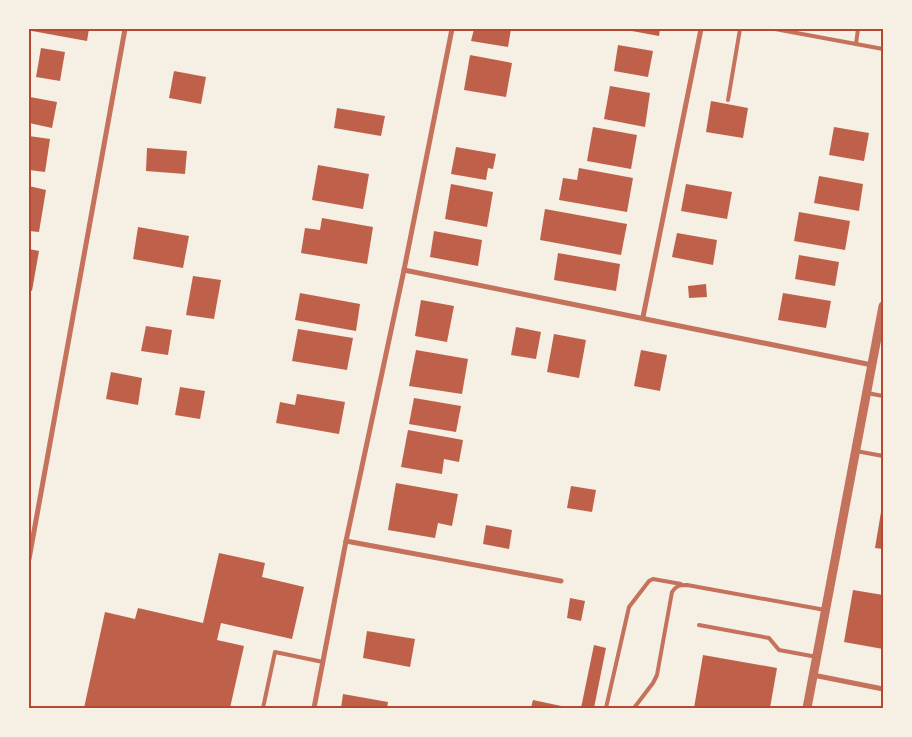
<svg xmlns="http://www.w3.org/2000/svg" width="912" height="737" font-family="'Sofia Sans Condensed',sans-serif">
  <rect width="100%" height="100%" fill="#f6efe4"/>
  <g fill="#bf614a">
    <path d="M32,29H89L87,41L32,31Z"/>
    <path d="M474,29H511L508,47L471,41Z"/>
    <path d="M621,29H660L659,36Z"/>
    <path d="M618,45L653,51L648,77L614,71Z"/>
    <path d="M41,48L65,52L60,81L36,77Z"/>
    <path d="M470,55L512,63L506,97L464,90Z"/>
    <path d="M174,71L206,77L201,104L169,98Z"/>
    <path d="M610,86L650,93L645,127L604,119Z"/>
    <path d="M30,97L57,102L52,128L29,123Z"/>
    <path d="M711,101L748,108L743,138L706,132Z"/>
    <path d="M337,108L385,116L381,136L334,128Z"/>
    <path d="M593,127L637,135L631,169L587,161Z"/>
    <path d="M834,127L869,133L864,161L829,155Z"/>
    <path d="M29,136L50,139L45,172L29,170Z"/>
    <path d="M456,147L496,154L493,169L488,168L486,180L451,174Z"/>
    <path d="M147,148L187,151L185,174L146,171Z"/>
    <path d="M318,165L369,174L363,209L312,200Z"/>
    <path d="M579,168L633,178L627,212L559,200L563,178L577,180Z"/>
    <path d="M819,176L863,184L859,211L814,203Z"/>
    <path d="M451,184L493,192L487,227L445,219Z"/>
    <path d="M686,184L732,192L727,219L681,211Z"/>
    <path d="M29,186L46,190L39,232L29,231Z"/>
    <path d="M545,209L627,224L621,255L540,240Z"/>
    <path d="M799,212L850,221L845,250L794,241Z"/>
    <path d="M322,218L373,227L367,264L301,253L305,228L320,230Z"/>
    <path d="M138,227L189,236L183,268L133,259Z"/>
    <path d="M434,231L482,240L478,266L430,257Z"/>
    <path d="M677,233L717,240L713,265L672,257Z"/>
    <path d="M29,249L39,251L32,291L29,290Z"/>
    <path d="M558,253L620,264L616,291L554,280Z"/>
    <path d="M799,255L839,262L835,286L795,279Z"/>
    <path d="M193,276L221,280L214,319L186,315Z"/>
    <path d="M706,284L707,297L689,298L688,286Z"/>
    <path d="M300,293L360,304L356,331L295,320Z"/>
    <path d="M783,293L831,301L826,328L778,320Z"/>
    <path d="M421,300L454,306L447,342L415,336Z"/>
    <path d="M146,326L172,330L168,355L141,351Z"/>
    <path d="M516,327L541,332L536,359L511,355Z"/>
    <path d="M298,329L353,338L347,370L292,361Z"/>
    <path d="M554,334L586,340L579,378L547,372Z"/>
    <path d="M416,350L468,359L462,394L409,386Z"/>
    <path d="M641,350L667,355L660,391L634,386Z"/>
    <path d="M111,372L142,378L138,405L106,399Z"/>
    <path d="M180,387L205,391L200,419L175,415Z"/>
    <path d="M297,394L345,402L339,434L276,423L280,402L295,405Z"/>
    <path d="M414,398L461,406L456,432L409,424Z"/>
    <path d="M408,430L463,440L459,462L444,459L442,474L401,467Z"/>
    <path d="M396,483L458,494L452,526L438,523L435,538L388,530Z"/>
    <path d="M571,486L596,490L592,512L567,508Z"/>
    <path d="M882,506H883V549L875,548Z"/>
    <path d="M486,525L512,530L509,549L483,544Z"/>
    <path d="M219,553L265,563L262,577L304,587L292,639L221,623L217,640L244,646L230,708H84L105,612L135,619L138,608L203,623Z"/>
    <path d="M853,590L883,595V649L844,642Z"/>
    <path d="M570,598L585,601L581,621L567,618Z"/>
    <path d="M367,631L415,639L410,667L363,658Z"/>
    <path d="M594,645L606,648L594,708H581Z"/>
    <path d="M703,655L777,668L770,708H694Z"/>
    <path d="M343,694L388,702L387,708H341Z"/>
    <path d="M533,700L566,707V708H531Z"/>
  </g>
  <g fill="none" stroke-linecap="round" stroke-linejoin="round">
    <g stroke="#c5725c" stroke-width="4">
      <path d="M775,29L883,49"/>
      <path d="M856,44L858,29"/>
      <path d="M728,100L740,29"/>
      <path d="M867,393L883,396"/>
      <path d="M856,451L883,456"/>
      <path d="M699,625L769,638L779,650L817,657"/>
      <path d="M263,708L275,652L323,662"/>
      <path d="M606,708L629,607L649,581L653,579L681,584"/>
      <path d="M634,708L653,683L657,675L672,592C676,586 679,585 687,585L825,610"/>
    </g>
    <g stroke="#c5725c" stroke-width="5">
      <path d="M404,270L872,365"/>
      <path d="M643,317L701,29"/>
      <path d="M346,541L561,581"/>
      <path d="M29,559L125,29"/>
      <path d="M813,675L883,689"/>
      <path d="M314,708L346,541L404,270L452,29"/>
    </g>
    <path stroke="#c5725c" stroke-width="9" d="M807,708L883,306"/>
  </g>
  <rect width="912" height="737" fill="none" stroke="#f6efe4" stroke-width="60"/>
  <rect x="30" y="30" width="852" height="677" fill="none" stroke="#b5482f" stroke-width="2"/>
</svg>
